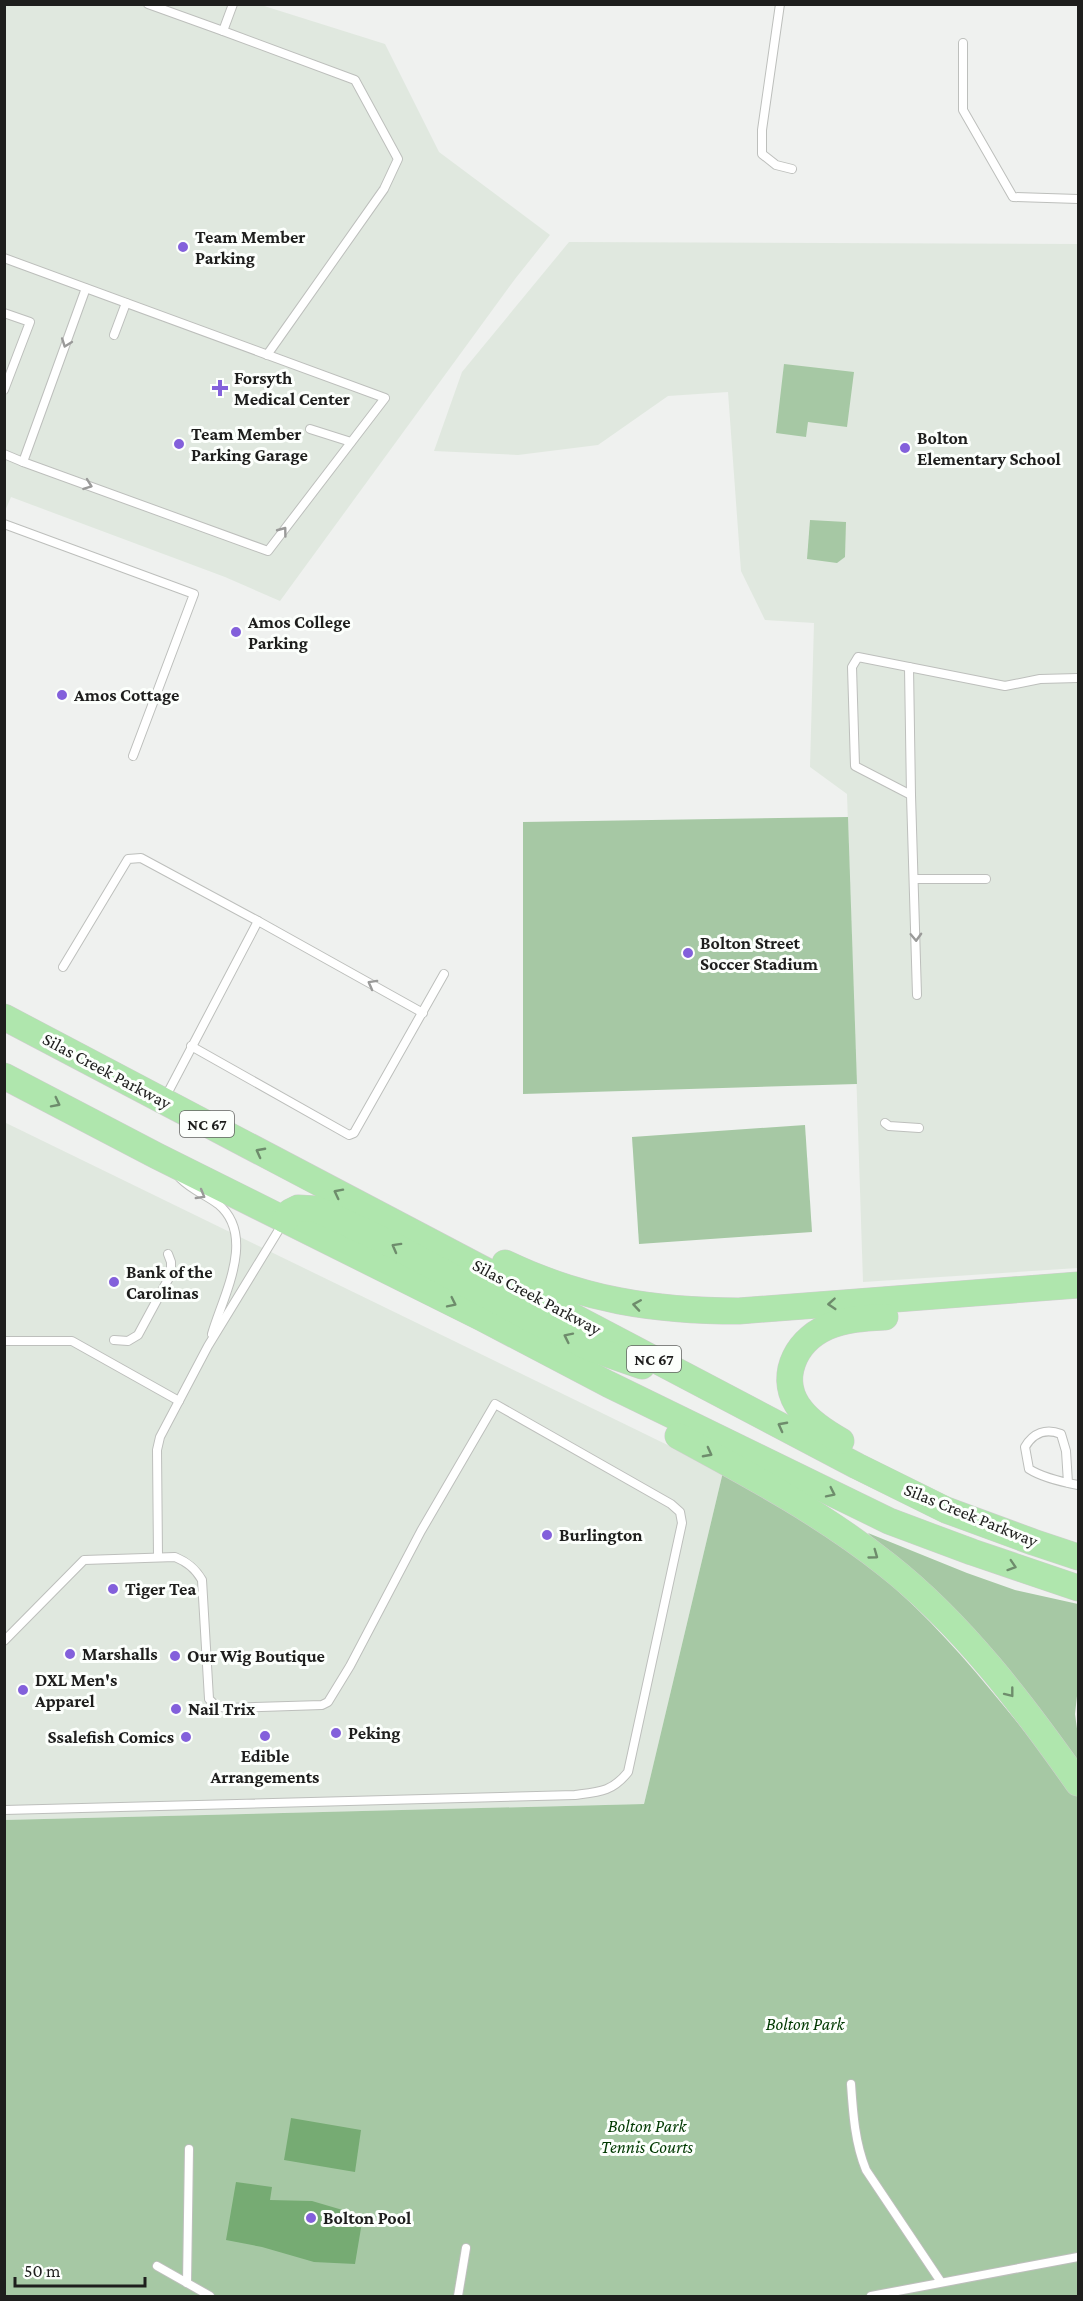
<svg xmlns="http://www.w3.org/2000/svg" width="1083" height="2301" font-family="'Crimson Pro',serif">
  <rect width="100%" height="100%" fill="#eff1ef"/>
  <g fill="#e0e8df">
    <path d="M5,5H261L385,44L439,152L550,235L515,279L280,601L225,577L11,497L5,511Z"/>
    <path d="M569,242L1078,244V1268L863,1282L847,794L810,767L814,623L765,620L741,571L728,392L668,396L598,445L518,455L434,451L462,372Z"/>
    <path d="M4,1122L723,1472L644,1804L5,1820Z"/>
  </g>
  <g fill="#a6c8a4">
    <path d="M784,364L854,372L847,427L808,422L806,437L776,433Z"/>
    <path d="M810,520L846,522L845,557L837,563L807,559Z"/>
    <path d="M848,817L857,1084L523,1094V822Z"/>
    <path d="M805,1125L812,1232L639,1244L632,1137Z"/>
    <path d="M723,1472C772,1499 820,1528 865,1562C877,1571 888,1582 899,1592C967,1654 1020,1728 1078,1797V2296H5L4,1820L644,1804Z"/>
    <path d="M868,1533L967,1573L1015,1590L1078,1604V1687L1075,1714L1078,1736V1770Z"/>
  </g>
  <g fill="#76ab73">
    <path d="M291,2118L361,2130L355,2172L284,2160Z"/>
    <path d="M236,2182L272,2187L270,2200L312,2201L363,2216L355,2264L314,2262L262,2247L226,2240Z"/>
  </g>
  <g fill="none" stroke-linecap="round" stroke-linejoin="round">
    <g stroke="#bdbfbc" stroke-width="10">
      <g id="service">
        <path d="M148,4L223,31L233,4"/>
        <path d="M780,4L762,130V154L776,165L792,169"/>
        <path d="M223,31L355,80L398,159L384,189L267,355"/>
        <path d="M963,43V110L1013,197L1078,199"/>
        <path d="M4,258L385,398L268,551L23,462L86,288"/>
        <path d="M4,313L30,322L4,390"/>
        <path d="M114,335L126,303"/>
        <path d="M310,429L351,442"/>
        <path d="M4,454L23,462"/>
        <path d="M4,524L194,594L133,756"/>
        <path d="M909,667L911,795"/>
        <path d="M914,879H986"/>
        <path d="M258,921L423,1013"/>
        <path d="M63,967L128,859L141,858L258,921L165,1098"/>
        <path d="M917,995L911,795L855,766L852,667L858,657L1005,686L1040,679L1078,678"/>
        <path d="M191,1046L349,1135L354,1133L444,974"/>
        <path d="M885,1123L889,1126L919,1128"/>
        <path d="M180,1178C193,1191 205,1194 218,1204C257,1236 223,1296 212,1334"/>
        <path d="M114,1340L128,1341L138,1335L171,1274V1262L168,1254"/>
        <path d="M4,1341H72L179,1401"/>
        <path d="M1068,1483L1066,1451L1061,1434C1046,1428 1033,1433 1025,1447L1029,1469C1043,1478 1062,1482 1078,1485"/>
        <path d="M158,1556L157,1450L160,1437L208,1346L283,1223"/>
        <path d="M4,1641L84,1560L175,1557C187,1562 195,1568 202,1580L209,1699L216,1706L226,1708L322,1705L328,1702L350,1666L421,1531L495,1404L671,1504L680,1512L682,1523L628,1772C612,1792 599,1792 575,1795L4,1810"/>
        <path d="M851,2084C853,2114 855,2143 866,2170L941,2282"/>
        <path d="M157,2266L210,2296"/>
        <path d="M187,2283L189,2149"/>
        <path d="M458,2296L466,2248"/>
        <path d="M871,2296L1078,2257"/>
      </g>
    </g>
    <g stroke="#cececd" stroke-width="27">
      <g id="primary">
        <path d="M4,1017L857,1466L946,1510L1033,1542L1078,1557"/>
        <path d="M4,1076L157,1156L482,1318L608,1384L889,1521L972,1552L1078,1588"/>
        <path d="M285,1220L290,1212L298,1208L316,1209L385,1241L541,1324L593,1349L642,1366"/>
        <path d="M505,1263C582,1300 655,1311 739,1311L1078,1285"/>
        <path d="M678,1436C750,1475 823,1514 887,1565C962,1624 1024,1706 1078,1783"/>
        <path d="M841,1441C827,1433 811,1423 801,1410C777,1380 794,1342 827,1327C845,1319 866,1318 885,1317"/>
      </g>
    </g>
    <use href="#service" stroke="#fff" stroke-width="8"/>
    <use href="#primary" stroke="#afe6ad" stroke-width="26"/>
  </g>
  <defs><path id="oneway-chevron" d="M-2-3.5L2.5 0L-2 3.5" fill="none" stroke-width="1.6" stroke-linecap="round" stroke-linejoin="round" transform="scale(1.5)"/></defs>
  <g stroke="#9a9a99">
    <use href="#oneway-chevron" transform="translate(66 343) rotate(110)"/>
    <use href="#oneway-chevron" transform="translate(88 485) rotate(20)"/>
    <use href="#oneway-chevron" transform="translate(283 531) rotate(-53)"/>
    <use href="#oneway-chevron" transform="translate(916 937) rotate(88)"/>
    <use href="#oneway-chevron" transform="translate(372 984) rotate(-151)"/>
    <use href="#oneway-chevron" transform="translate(201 1195) rotate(30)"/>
  </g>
  <g stroke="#6e8c6c">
    <use href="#oneway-chevron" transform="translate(56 1103) rotate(27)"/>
    <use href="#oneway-chevron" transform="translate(260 1152) rotate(-152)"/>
    <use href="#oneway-chevron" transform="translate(338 1193) rotate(-153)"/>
    <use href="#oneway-chevron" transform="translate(396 1247) rotate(-151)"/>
    <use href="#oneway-chevron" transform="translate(452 1303) rotate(26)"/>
    <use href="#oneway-chevron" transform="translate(832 1304) rotate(176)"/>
    <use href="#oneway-chevron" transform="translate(637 1305) rotate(-171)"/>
    <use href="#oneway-chevron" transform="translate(568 1337) rotate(-154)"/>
    <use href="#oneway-chevron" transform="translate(782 1426) rotate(-152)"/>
    <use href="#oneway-chevron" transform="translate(708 1453) rotate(28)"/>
    <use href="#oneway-chevron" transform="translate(831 1493) rotate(26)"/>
    <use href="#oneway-chevron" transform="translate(874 1555) rotate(36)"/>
    <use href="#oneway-chevron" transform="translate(1012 1566) rotate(18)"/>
    <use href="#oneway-chevron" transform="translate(1010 1693) rotate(52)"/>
  </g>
  <g fill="#8360db" stroke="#fcfffc" stroke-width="2">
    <circle cx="183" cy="247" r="6"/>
    <path d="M217 379h6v6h6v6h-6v6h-6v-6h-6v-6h6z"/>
    <circle cx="179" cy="444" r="6"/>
    <circle cx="905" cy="448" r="6"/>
    <circle cx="236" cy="632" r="6"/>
    <circle cx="62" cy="695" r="6"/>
    <circle cx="688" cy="953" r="6"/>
    <circle cx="114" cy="1282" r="6"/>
    <circle cx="547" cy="1535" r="6"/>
    <circle cx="113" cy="1589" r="6"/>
    <circle cx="70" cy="1654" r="6"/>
    <circle cx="175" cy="1656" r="6"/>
    <circle cx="23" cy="1690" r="6"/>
    <circle cx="176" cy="1709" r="6"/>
    <circle cx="336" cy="1733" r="6"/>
    <circle cx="265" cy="1736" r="6"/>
    <circle cx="186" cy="1737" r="6"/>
    <circle cx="311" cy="2218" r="6"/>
  </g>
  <g text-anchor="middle" stroke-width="6" stroke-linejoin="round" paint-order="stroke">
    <g fill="#fcfffc" stroke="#616260" stroke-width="1.5">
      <rect x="180" y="1111" width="54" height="26" rx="4.5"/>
      <rect x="627" y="1346" width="54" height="26" rx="4.5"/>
    </g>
    <g font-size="16" font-weight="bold" fill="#1e1e1d">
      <text x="207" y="1130">NC 67</text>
      <text x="654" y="1365">NC 67</text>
    </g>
    <g font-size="18" font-weight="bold" fill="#1e1e1d" stroke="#fcfffc" text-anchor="start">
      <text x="195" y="243">Team Member<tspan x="195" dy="21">Parking</tspan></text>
      <text x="234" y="384">Forsyth<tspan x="234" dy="21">Medical Center</tspan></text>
      <text x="191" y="440">Team Member<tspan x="191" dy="21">Parking Garage</tspan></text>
      <text x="917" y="444">Bolton<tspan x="917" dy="21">Elementary School</tspan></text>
      <text x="248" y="628">Amos College<tspan x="248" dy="21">Parking</tspan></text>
      <text x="74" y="701">Amos Cottage</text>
      <text x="700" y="949">Bolton Street<tspan x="700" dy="21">Soccer Stadium</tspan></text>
      <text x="126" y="1278">Bank of the<tspan x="126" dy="21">Carolinas</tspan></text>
      <text x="559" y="1541">Burlington</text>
      <text x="125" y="1595">Tiger Tea</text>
      <text x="82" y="1660">Marshalls</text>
      <text x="187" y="1662">Our Wig Boutique</text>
      <text x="35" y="1686">DXL Men's<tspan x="35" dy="21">Apparel</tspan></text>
      <text x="188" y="1715">Nail Trix</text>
      <text x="348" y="1739">Peking</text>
      <text x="174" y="1743" text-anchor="end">Ssalefish Comics</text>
      <text x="265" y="1762" text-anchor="middle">Edible<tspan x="265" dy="21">Arrangements</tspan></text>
      <text x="323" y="2224">Bolton Pool</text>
    </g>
    <g font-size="18" fill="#1e1e1d" stroke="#fcfffc">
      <text transform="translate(107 1071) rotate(28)" y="6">Silas Creek Parkway</text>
      <text transform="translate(537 1297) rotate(28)" y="6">Silas Creek Parkway</text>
      <text transform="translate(971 1515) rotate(22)" y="6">Silas Creek Parkway</text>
    </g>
    <g font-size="18" font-style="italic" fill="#003900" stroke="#fcfffc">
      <text x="805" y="2030">Bolton Park</text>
      <text x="647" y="2132">Bolton Park<tspan x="647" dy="21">Tennis Courts</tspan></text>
    </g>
  </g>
  <rect width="1083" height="2301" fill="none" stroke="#1e1e1d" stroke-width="12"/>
  <path d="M15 2277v9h130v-9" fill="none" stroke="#1e1e1d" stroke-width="3"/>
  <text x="24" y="2277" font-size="18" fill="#1e1e1d" stroke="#fcfffc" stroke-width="4.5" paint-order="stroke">50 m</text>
</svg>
